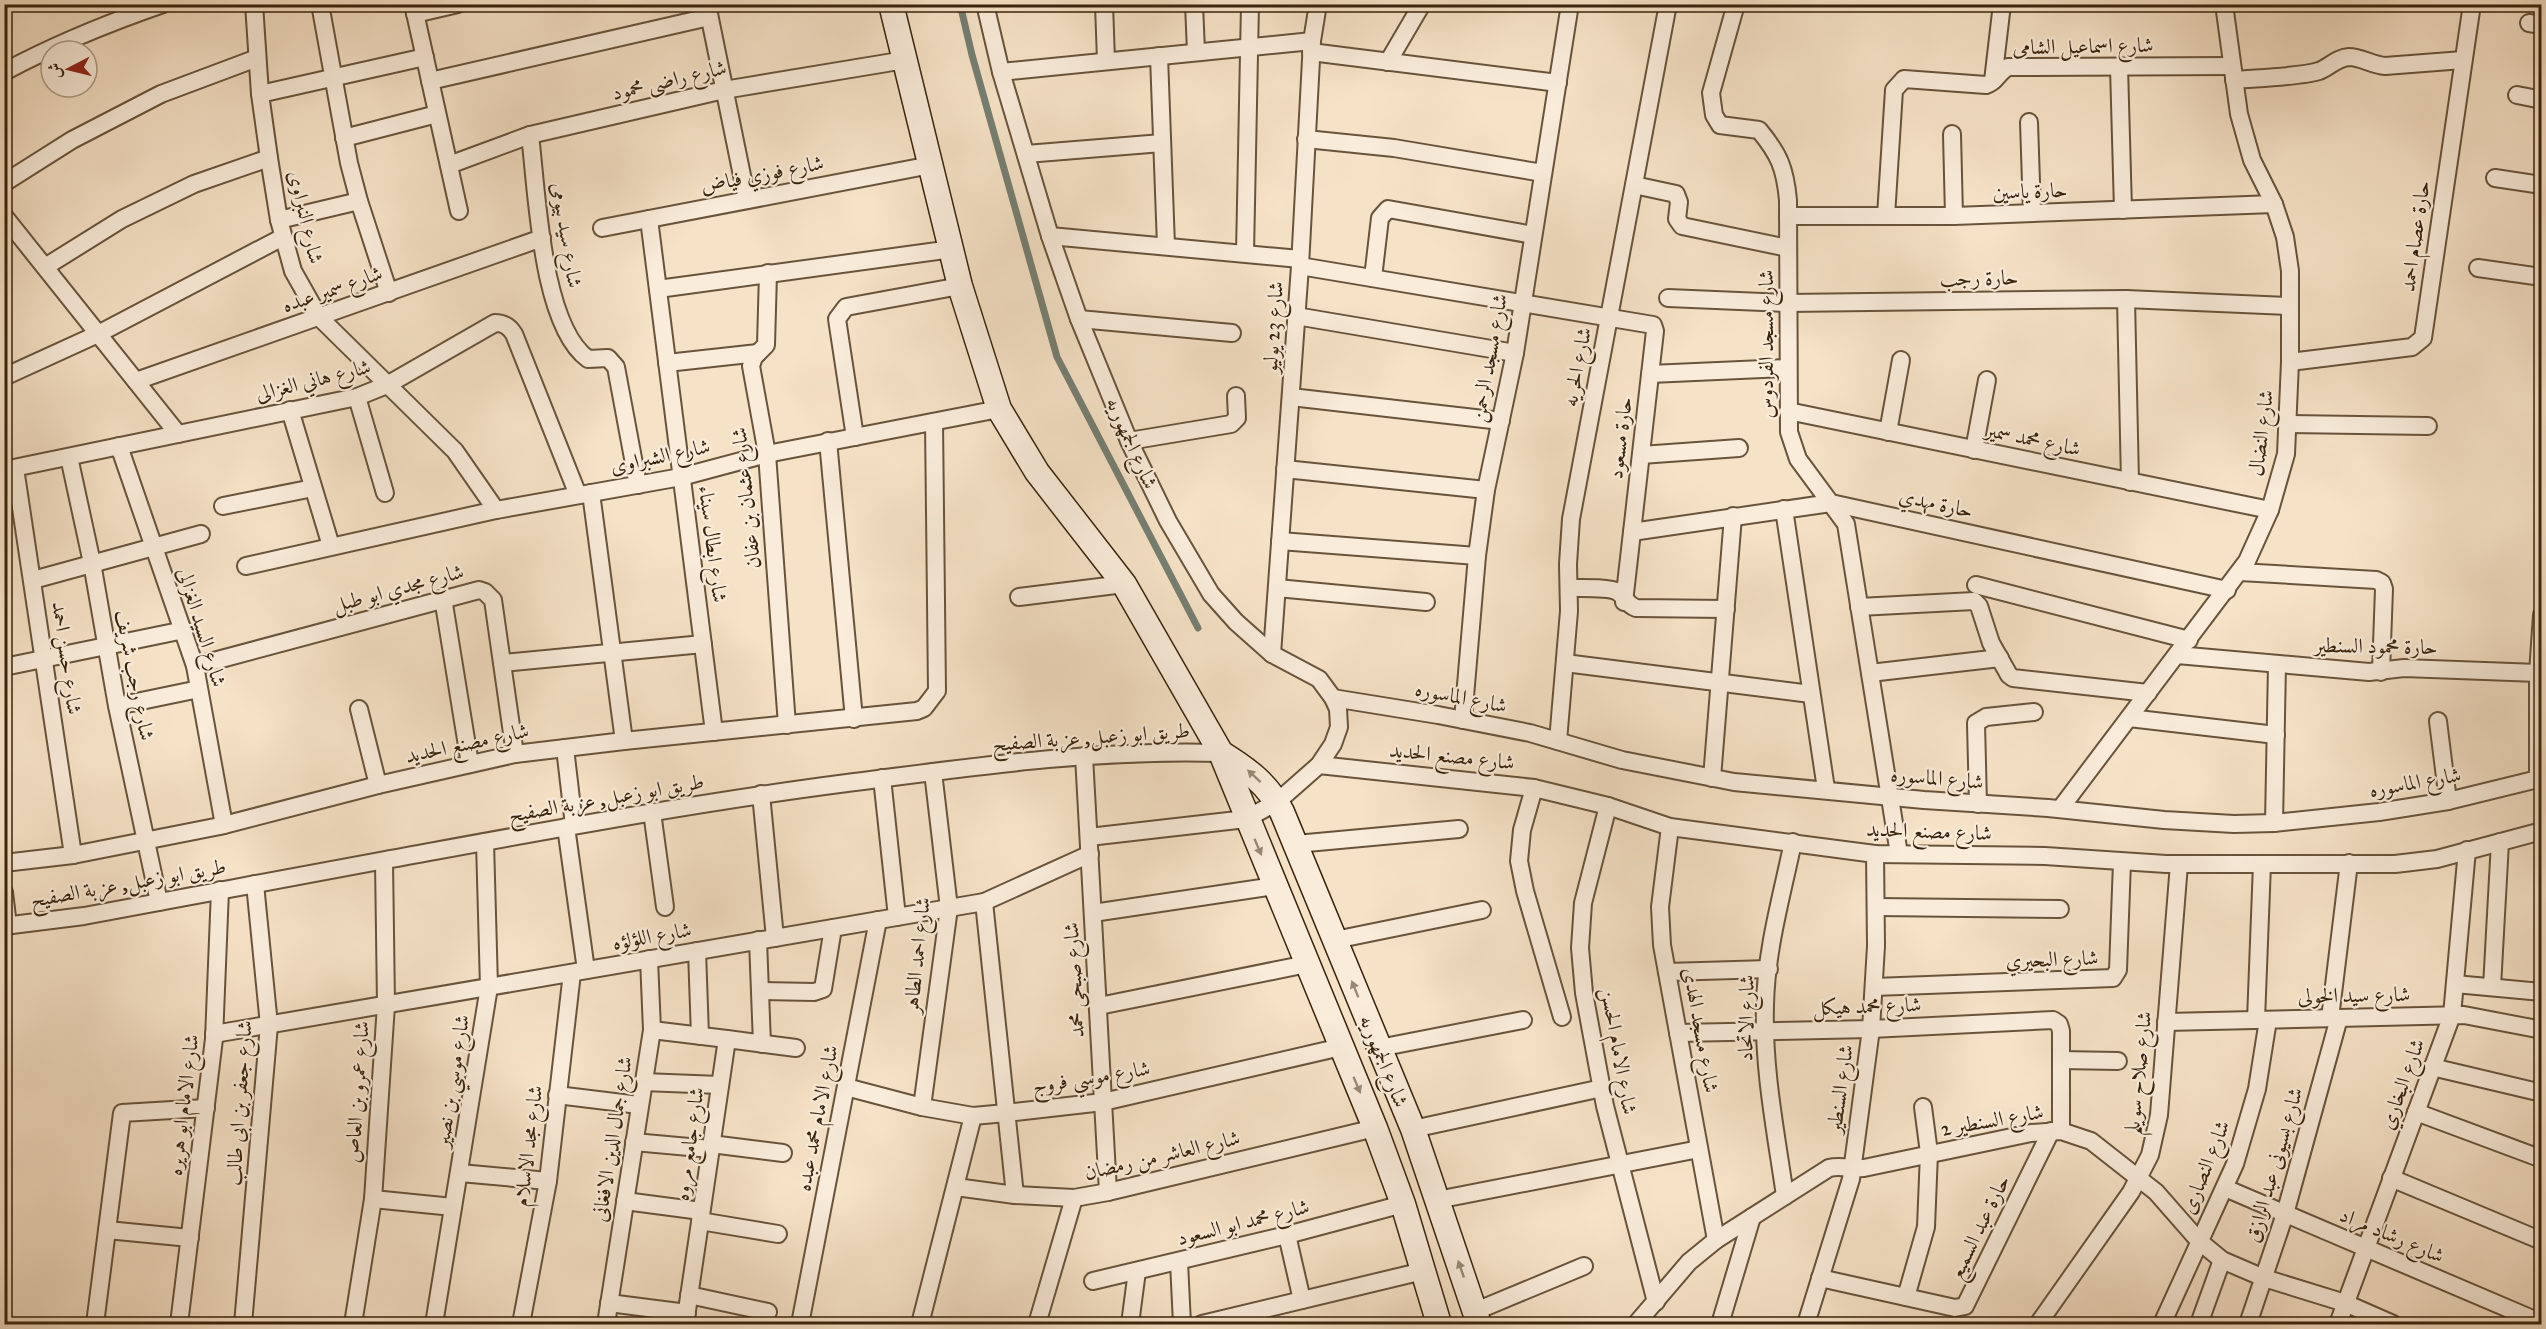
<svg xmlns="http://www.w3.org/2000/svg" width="2546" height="1329" font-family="'IM FELL Great Primer',Amiri,serif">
  <rect width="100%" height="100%" fill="#f6e2c7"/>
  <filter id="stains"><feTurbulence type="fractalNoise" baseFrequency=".00333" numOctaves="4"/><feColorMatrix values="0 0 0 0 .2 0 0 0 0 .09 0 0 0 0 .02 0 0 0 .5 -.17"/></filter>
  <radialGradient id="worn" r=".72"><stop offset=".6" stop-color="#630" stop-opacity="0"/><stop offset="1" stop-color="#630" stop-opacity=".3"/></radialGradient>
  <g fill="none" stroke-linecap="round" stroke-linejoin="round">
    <path stroke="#757f73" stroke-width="7" d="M960,4L972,55L1057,357L1198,628"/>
    <g stroke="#68533b" stroke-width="20">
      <g id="street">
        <path d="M254,4L260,94L269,158L279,220L293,271L319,317L455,451L496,510"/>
        <path d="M320,4L349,163L359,201L389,293"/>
        <path d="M413,4L459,211"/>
        <path d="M707,4L747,200"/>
        <path d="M985,4L1001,72L1050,236L1079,319L1129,441L1168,521L1211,594L1236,622L1272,654L1319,679L1333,698L1338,709L1339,727L1333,744L1319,765L1277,802L1246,819L1089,837"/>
        <path d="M1104,4L1106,61"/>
        <path d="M1194,4L1196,52"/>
        <path d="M1736,4L1711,93L1714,115L1720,125L1759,130C1779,154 1785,168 1788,200L1789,432L1798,459L1846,524L1899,854"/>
        <path d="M415,14L458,4"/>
        <path d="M2529,23L2542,25"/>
        <path d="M1311,52L1558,83"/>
        <path d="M1159,56L1166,246"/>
        <path d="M1388,62L1422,4"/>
        <path d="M2119,67L2123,210"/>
        <path d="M4,72C56,44 108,23 163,4"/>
        <path d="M1001,72L1312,41"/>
        <path d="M2234,80C2255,78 2300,77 2319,71C2330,67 2336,58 2349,57C2361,57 2372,65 2385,66L2463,60"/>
        <path d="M430,81L709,17"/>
        <path d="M1993,81L2002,4"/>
        <path d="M260,94L425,57"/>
        <path d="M2517,95L2542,100"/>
        <path d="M2029,122L2032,213"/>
        <path d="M1952,134L1954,216"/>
        <path d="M530,135C537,191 541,325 588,359L608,358L616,367L638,485"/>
        <path d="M344,138L437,114"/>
        <path d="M1306,139L1394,148L1543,173"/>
        <path d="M1026,154L1162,143"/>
        <path d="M449,165L530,135L724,90L905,60"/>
        <path d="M2495,178L2542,185"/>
        <path d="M4,183L72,140L161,94L257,58"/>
        <path d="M1634,185L1676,194L1679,202L1677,219L1682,226L1788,248"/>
        <path d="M4,216L178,434"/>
        <path d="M1788,216H1954L2274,204"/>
        <path d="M1886,216L1894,90L1904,79L1986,85C1997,82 1998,72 2008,67L2232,66"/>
        <path d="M649,219L714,732"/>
        <path d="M279,220L359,201"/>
        <path d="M602,228L931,165"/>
        <path d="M1050,236L1300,259"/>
        <path d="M1245,253L1250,4"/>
        <path d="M1300,266L1653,325L1655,331L1624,602"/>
        <path d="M45,267L122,219L194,184L269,158"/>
        <path d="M2478,268L2542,277"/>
        <path d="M768,273L766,345L754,357L751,366L767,454L787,725"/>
        <path d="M1373,278L1380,218L1388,209L1533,235"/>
        <path d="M658,289L952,249"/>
        <path d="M1668,298L1787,303L2126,299L2290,306"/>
        <path d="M2126,299L2130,482"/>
        <path d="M1296,316L1515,353"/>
        <path d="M1079,319L1232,333"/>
        <path d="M2290,362L2412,347L2423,338L2472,4"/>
        <path d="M667,363L758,353"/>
        <path d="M1650,374L1788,368"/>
        <path d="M4,377L98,334L283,237"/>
        <path d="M136,381L542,238"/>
        <path d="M357,397L385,493"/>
        <path d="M1291,397L1501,421"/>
        <path d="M290,410L331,546"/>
        <path d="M1788,411L2270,510"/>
        <path d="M2289,424L2428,426"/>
        <path d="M1888,432L1901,360"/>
        <path d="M855,437L837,319L846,307L960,286"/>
        <path d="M828,441L854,719"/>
        <path d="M1129,441L1231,424L1237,418L1236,396"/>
        <path d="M119,446L195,666L224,825"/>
        <path d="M1974,450L1987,380"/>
        <path d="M1641,455L1739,448"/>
        <path d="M69,457L92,563L117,706L159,902"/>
        <path d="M15,468L73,855"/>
        <path d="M1285,469L1486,490"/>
        <path d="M4,470L357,397L387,385L495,323C504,323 509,326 514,334L578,495"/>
        <path d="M591,493L624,741"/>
        <path d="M223,506L313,488"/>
        <path d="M1784,509L1826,789"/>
        <path d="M1632,532L1831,503L2227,590"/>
        <path d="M1280,541L1477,556"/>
        <path d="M246,566L496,510L681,477L767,454L999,409"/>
        <path d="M2240,572L2376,580L2382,583L2384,589L2381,672"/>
        <path d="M33,580L201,534"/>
        <path d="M1976,585L2189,640"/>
        <path d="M1277,588L1426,602"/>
        <path d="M1569,588C1580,588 1610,587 1618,592C1626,598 1626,604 1636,608L1726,609"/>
        <path d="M1019,597L1124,584"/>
        <path d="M443,598L470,764"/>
        <path d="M1859,607L1974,601L1979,606L1991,643L2009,675L2013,678L2148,693"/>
        <path d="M1272,654L1300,266L1312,41L1318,4"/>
        <path d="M2177,655L2369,672L2404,668L2538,673"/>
        <path d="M502,663L703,644"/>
        <path d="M1565,663L1811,694"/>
        <path d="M195,666L479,590L485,592L493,600L515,754"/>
        <path d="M4,667L184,630"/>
        <path d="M1870,673L2000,658"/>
        <path d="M1333,698L1438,715L1530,733L1622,760L1734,782L1924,800L2048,808L2164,820L2234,824L2274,823L2379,812L2448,801L2542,778"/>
        <path d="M117,706L199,689"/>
        <path d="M359,709L378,785"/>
        <path d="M2129,718L2276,735"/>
        <path d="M1463,720L1477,556L1486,490L1515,353L1570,4"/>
        <path d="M2438,721L2448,801"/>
        <path d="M1558,741L1569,611L1568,564L1571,519L1668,4"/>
        <path d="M565,748L574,825"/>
        <path d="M1084,756L1108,1192"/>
        <path d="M1319,765L1534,788L1608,806L1670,827L1875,854L2045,856L2166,864H2395L2437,859L2542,831"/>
        <path d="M882,778L897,917"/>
        <path d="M1712,778L1733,516"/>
        <path d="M2538,779V673L2542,615"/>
        <path d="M1534,788L1522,830L1519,861L1525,891L1562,1017"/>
        <path d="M761,794L775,938"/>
        <path d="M1978,804L1976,723L1986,717L2034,712"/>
        <path d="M1608,806L1583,903L1580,948L1584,993L1605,1106L1656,1302"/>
        <path d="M2060,809L2247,561L2270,510L2286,454L2290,362V271L2285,237L2274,204L2252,160L2239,114L2224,4"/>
        <path d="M652,812L665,907"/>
        <path d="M2274,823L2277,664"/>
        <path d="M566,827L586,970"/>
        <path d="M1670,827L1660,907L1662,945L1716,1240"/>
        <path d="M1296,844L1459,829"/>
        <path d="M4,863L73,855L220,826L378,785L515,754L624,741L917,711L924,708L937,691L934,422"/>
        <path d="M4,892L8,926"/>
        <path d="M984,902L1015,1195"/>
        <path d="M1876,907L2060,909"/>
        <path d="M1093,913L1274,886"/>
        <path d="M4,926L84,916C184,897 285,879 385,860C539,832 692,803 847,783C971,767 1096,749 1221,753"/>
        <path d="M758,940L762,1044"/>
        <path d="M1335,940L1482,910"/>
        <path d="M697,951L700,1036"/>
        <path d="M1667,972L1769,969"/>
        <path d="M2455,984L2542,992"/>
        <path d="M1874,987L2113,978L2118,970L2122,862"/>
        <path d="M2492,987L2500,842"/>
        <path d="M761,991L814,992L823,989L833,928"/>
        <path d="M1099,1006L1307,964"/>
        <path d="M2330,1018L2349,863"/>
        <path d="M2256,1020L2262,864"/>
        <path d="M2166,1022L2464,1015L2542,1030"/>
        <path d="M652,1030L727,1039"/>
        <path d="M1678,1033L1871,1029L2053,1020L2059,1024L2061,1031V1131"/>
        <path d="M214,1034L984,902L1090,854"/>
        <path d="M1379,1048L1523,1020"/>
        <path d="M2061,1060L2118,1061"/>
        <path d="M2432,1067L2542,1093"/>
        <path d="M643,1082L720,1085"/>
        <path d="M846,1087L922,1107L973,1116L1006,1113L1103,1102L1341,1047"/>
        <path d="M557,1095L639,1105"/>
        <path d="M922,1107L949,908L933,772"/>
        <path d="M2416,1112L2542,1159"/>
        <path d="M1413,1129L1602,1088"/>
        <path d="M634,1142L711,1149"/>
        <path d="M711,1144L783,1153"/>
        <path d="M460,1173L548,1181"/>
        <path d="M2391,1178L2542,1241"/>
        <path d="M956,1187L1015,1195L1074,1198L1108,1192L1375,1128"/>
        <path d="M2225,1188L2542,1323"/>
        <path d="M1785,1196C1776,1133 1763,1069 1765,1005C1766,950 1782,895 1793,842"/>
        <path d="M373,1199L453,1207"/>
        <path d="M1437,1200L1699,1149"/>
        <path d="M625,1201L701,1211"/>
        <path d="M700,1221L778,1234"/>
        <path d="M107,1230L190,1238"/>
        <path d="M1287,1235L1302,1300"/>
        <path d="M1179,1262L1182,1324"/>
        <path d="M1820,1278L1955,1308L1965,1306L2051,1131"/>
        <path d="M1093,1281L1287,1235L1403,1204"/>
        <path d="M689,1295L768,1312"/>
        <path d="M1906,1297L1926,1227L1929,1153L1923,1107"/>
        <path d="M609,1303L687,1313"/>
        <path d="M1476,1311L1584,1266"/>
        <path d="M95,1324L122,1113L206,1108"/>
        <path d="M179,1324L214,1039L220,890"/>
        <path d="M243,1324L269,1025L255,884"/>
        <path d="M353,1324L373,1199L386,1005L384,861"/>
        <path d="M434,1324L489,987L485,842"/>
        <path d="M521,1324L548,1181L572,973"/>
        <path d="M606,1324L652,1030L649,959"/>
        <path d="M685,1324L727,1039L796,1048"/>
        <path d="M800,1324L878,920"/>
        <path d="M920,1324L973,1116"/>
        <path d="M1037,1324L1074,1198"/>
        <path d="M1130,1324L1137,1271"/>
        <path d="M1202,1324L1423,1271"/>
        <path d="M1636,1324L1689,1262L1716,1240L1829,1168C1840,1165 1851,1169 1864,1168L2031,1133L2061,1131L2091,1141L2156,1192L2199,1241L2222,1260L2264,1278L2345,1303L2393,1324"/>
        <path d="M1720,1324L1752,1217"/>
        <path d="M1806,1324L1851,1179L1871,1029L1876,946L1875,854"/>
        <path d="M2038,1324L2131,1192L2150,1155L2159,1115L2179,864"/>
        <path d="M2162,1324L2235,1164L2257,1089L2268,1020"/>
        <path d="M2199,1324L2222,1260"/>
        <path d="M2248,1324L2285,1214L2339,1018"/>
        <path d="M2338,1324L2452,1015L2467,850"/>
      </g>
    </g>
    <g stroke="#39230c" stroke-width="27">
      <g id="secondary">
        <path d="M891,4L960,286L999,409L1037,472L1124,584L1221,753L1375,1128L1403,1204L1439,1324"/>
        <path d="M1221,753C1247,769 1268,784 1282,812L1413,1129L1479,1324"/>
      </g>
    </g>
    <use href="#street" stroke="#f9ecdb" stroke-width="16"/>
    <use href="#secondary" stroke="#f9ecdb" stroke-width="24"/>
  </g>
  <defs><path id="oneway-solid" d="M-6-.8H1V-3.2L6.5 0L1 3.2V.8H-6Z" transform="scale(1.5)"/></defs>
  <g fill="#998874">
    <use href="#oneway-solid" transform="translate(1254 776) rotate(-137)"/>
    <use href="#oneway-solid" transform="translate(1258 847) rotate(67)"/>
    <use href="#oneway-solid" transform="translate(1355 989) rotate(-112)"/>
    <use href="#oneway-solid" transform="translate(1357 1085) rotate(67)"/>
    <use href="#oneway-solid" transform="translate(1461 1269) rotate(-109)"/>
  </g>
  <g text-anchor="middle" stroke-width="4.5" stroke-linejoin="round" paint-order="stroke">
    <g font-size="21" fill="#39230c" stroke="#f9ecdb">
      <text transform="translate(2083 46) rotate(-1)" y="7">شارع اسماعيل الشامى</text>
      <text transform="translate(669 80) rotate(-13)" y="7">شارع راضى محمود</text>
      <text transform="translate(762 174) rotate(-11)" y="7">شارع فوزي فياض</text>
      <text transform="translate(2030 191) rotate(-2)" y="7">حارة ياسين</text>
      <text transform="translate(306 217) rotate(77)" y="7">شارع النبراوى</text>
      <text transform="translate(567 235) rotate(81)" y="7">شارع سيد بيومى</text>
      <text transform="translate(2415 236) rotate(-82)" y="7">حارة عصام احمد</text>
      <text transform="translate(1979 278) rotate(-1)" y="7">حارة رجب</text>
      <text transform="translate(332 289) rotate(-19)" y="7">شارع سمير عبده</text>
      <text transform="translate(1273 327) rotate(-86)" y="7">شارع 23 يوليو</text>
      <text transform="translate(1766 344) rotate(-90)" y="7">شارع مسجد الفردوس</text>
      <text transform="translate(1489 358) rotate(-80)" y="7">شارع مسجد الرحمن</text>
      <text transform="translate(1577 367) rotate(-79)" y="7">شارع الحريه</text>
      <text transform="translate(313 380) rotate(-14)" y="7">شارع هاني الغزالى</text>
      <text transform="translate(2261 433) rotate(-83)" y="7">شارع النضال</text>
      <text transform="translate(1620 438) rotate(-83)" y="7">حارة مسعود</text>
      <text transform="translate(2033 439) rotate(12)" y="7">شارع محمد سمير</text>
      <text transform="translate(1132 443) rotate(66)" y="7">شارع الجمهوريه</text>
      <text transform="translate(660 456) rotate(-12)" y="7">شارع الشبراوى</text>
      <text transform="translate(746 498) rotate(-96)" y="7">شارع عثمان بن عفان</text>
      <text transform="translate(1936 503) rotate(12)" y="7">حارة مهدي</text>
      <text transform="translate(713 544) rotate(83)" y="7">شارع ابطال سيناء</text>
      <text transform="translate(398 588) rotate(-15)" y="7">شارع مجدي ابو طبل</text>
      <text transform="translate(202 627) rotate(73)" y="7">شارع السيد الغزالى</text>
      <text transform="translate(2376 646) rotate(1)" y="7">حارة محمود السنطير</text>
      <text transform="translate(67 658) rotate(82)" y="7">شارع حسن احمد</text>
      <text transform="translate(135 675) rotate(79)" y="7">شارع رجب شريف</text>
      <text transform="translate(1461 697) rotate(11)" y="7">شارع الماسوره</text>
      <text transform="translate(1091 737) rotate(-4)" y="7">طريق ابو زعبل, عزبة الصفيح</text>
      <text transform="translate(467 743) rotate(-12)" y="7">شارع مصنع الحديد</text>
      <text transform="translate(1452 756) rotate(6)" y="7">شارع مصنع الحديد</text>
      <text transform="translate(1937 778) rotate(5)" y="7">شارع الماسوره</text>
      <text transform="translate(2415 782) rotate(-10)" y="7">شارع الماسوره</text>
      <text transform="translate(606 798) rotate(-10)" y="7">طريق ابو زعبل, عزبة الصفيح</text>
      <text transform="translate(1929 831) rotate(2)" y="7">شارع مصنع الحديد</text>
      <text transform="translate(128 883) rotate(-10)" y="7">طريق ابو زعبل, عزبة الصفيح</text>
      <text transform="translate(652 936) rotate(-10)" y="7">شارع اللؤلؤه</text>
      <text transform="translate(917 955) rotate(-84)" y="7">شارع احمد الطاهر</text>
      <text transform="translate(2052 959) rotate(-2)" y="7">شارع البحيري</text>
      <text transform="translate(1074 980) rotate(-93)" y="7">شارع صبحى محمد</text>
      <text transform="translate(2354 995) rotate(-1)" y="7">شارع سيد الخولى</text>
      <text transform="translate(1867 1006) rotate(-2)" y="7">شارع محمد هيكل</text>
      <text transform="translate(1746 1018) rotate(-89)" y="7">شارع الاتحاد</text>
      <text transform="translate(1701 1030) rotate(80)" y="7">شارع مسجد الهدى</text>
      <text transform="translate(1619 1051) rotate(80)" y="7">شارع الامام الحسن</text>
      <text transform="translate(1384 1061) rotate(68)" y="7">شارع الجمهوريه</text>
      <text transform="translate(2138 1073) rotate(-84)" y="7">شارع صلاح سويلم</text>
      <text transform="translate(1091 1077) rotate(-9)" y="7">شارع موسي فروج</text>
      <text transform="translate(452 1081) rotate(-81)" y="7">شارع موسي بن نصير</text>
      <text transform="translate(2402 1084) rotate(-70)" y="7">شارع البخاري</text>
      <text transform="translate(1840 1089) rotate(-82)" y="7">شارع السنطير</text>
      <text transform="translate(357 1092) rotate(-86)" y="7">شارع عمرو بن العاص</text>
      <text transform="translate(239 1103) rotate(-86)" y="7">شارع جعفر بن ابى طالب</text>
      <text transform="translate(183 1105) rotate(-83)" y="7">شارع الامام ابو هريره</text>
      <text transform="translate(817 1118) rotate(-79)" y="7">شارع الامام محمد عبده</text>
      <text transform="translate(1992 1120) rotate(-10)" y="7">شارع السنطير 2</text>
      <text transform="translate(612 1139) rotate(-81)" y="7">شارع جمال الدين الافغانى</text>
      <text transform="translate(689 1144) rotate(-82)" y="7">شارع جامع مروه</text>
      <text transform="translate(528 1146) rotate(-83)" y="7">شارع مجد الاسلام</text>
      <text transform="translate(1162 1155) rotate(-13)" y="7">شارع العاشر من رمضان</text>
      <text transform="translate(2274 1165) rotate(-74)" y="7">شارع بسيونى عبد الرازق</text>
      <text transform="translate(2205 1167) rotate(-68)" y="7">شارع النصارى</text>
      <text transform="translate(1243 1222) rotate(-14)" y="7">شارع محمد ابو السعود</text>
      <text transform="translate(1979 1227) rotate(-64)" y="7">حارة عبد السميع</text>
      <text transform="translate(2392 1235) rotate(23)" y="7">شارع رشاد مراد</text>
    </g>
  </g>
  <rect width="2546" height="1329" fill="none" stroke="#f6e2c7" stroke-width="24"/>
  <rect x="6" y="6" width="2534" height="1317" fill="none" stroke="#39230c" stroke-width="3"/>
  <rect x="12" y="12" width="2522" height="1305" fill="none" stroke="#39230c" stroke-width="1.5"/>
  <g transform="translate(69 69) rotate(263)"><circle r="28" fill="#f9ecdb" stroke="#ac9c88" stroke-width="1.5"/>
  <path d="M0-4.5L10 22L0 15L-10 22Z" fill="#8f2418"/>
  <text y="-9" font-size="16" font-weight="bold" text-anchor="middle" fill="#39230c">ش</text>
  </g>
  <rect width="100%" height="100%" filter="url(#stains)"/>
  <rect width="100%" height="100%" fill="url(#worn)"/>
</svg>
